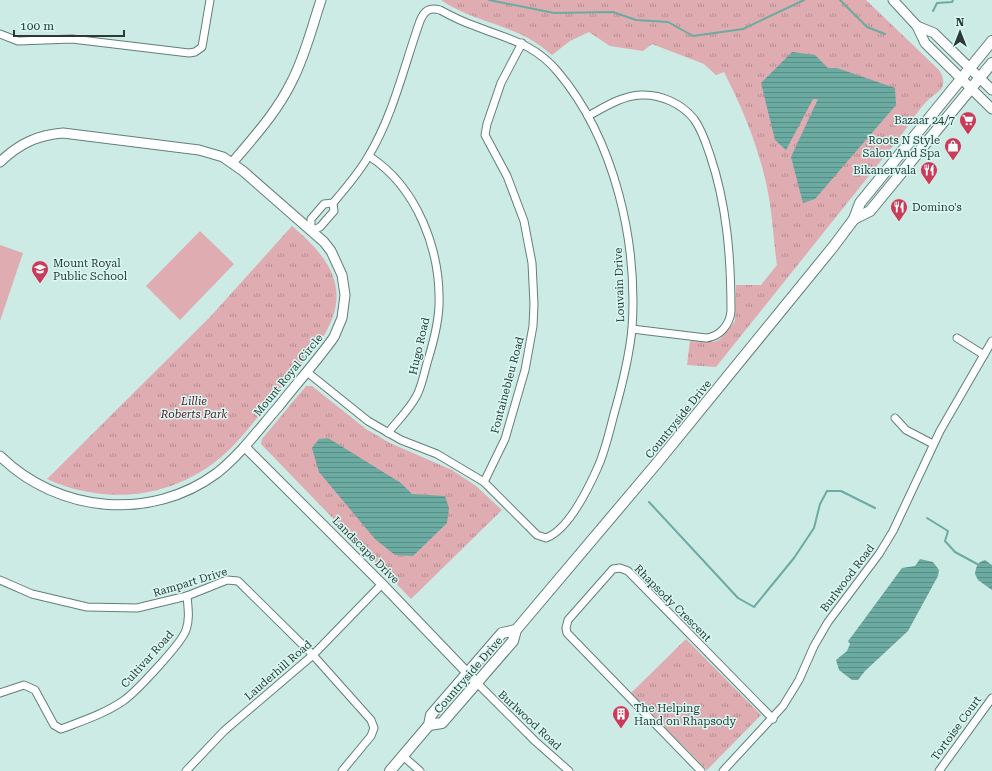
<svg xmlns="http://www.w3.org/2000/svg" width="992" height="771" font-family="'Roboto Serif',serif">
  <defs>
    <pattern id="park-tufts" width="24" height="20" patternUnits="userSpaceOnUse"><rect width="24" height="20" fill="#dfacb1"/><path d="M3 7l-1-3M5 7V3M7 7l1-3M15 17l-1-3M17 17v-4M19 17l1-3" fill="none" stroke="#b58d91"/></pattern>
    <pattern id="water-rules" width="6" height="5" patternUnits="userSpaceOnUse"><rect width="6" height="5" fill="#6baba1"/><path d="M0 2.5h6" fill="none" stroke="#588c84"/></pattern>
  </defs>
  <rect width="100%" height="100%" fill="#ccebe5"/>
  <g fill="url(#park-tufts)">
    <path d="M441,0H866L939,70C942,74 944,80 943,85C942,91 932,96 928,100C917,111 909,125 900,137L716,367L687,365L690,341L714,342L720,339L726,332L735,321L736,285H761L777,265C774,245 773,224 770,204C763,158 745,113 724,72L716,75L704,64L652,44L643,51L610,46L589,32L570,41L552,55C541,46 529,37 515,32C490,21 464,16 441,0Z"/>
    <path d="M292,226C324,253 351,284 328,328C320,346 303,361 291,376C272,400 253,424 232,447C182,497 111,508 47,479L210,317Z"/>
    <path d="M306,386H312L366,429L390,443L452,470L476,486L502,510L411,599L261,444L262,439Z"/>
    <path d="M686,639L761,715L707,770L631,693Z"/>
  </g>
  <g fill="#dfacb1">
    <path d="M200,231L234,264L180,320L146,286Z"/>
    <path d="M0,245L23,253L0,321Z"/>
  </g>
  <g fill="url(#water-rules)">
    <path d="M792,52L815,55L828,68H837L895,88L896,105L815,199L803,203L791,157L818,99H813L786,150L775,140L761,83Z"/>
    <path d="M328,438L401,483L412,494L445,496L449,508L447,523L413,556L395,555L375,539L319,472L312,448L319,439Z"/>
    <path d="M920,559L933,562L939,570L938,576L908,631L865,671L858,680H852L839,670L836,660L847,651L850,644L848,641L852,636L902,568L915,566Z"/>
    <path d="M985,560L992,565V590L978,580L975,574C976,567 977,562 985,560Z"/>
  </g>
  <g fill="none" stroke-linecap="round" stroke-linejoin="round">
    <g stroke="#6baba1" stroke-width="2">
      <path d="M489,0L554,13L613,12L636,20L668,22L693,36L743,29L804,0"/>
      <path d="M840,0L867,27L885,34"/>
      <path d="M933,11L937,3L952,2L953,0"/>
      <path d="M649,502L738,598L754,607L794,558L814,528L820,504L827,491H841L875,508"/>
      <path d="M927,518L948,531L945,541L955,552L979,565"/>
    </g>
    <g stroke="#627f7a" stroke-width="9">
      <g id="minor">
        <path d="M0,34L18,41L72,39L189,53L195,52L202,47L210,0"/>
        <path d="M588,116C605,107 621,96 641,95C661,94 682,104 694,119C702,130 706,143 710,155C727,205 731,258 731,311C730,324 720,337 706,338L632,329"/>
        <path d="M369,156C417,187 441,250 439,306C438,326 433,344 427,363C424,374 422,385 417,395C410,409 397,421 388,433"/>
        <path d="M957,338L984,355"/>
        <path d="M307,372L368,421L401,440L437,454L484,482L537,535L546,538C568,530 588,489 597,469C605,452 609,433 614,414C622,386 629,358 632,329C638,242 615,140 558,72C534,43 507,39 475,26C463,22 451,16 440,10C429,7 424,11 420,21C404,66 393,116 368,157C358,174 345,189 333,203L324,204L311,219V231L320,227L334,211L333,203"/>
        <path d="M895,418L906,430L933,444"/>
        <path d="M484,482L505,439L525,370L533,326L534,304L532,263L524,221L507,176L485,135L487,124L501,83L522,43"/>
        <path d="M0,580L32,594L87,607L137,608L187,596L227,580L238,581L313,655L371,720L374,728L371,736L342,771"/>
        <path d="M477,683L535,741L569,771"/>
        <path d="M0,693L24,685L35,690L54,725L61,729C82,721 104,714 123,701C135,693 182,643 186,630C190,619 188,608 187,596"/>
        <path d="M403,756L420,771"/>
        <path d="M186,771L224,731L313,655L382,584"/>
        <path d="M701,771L567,633L566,628L568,620L613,569L620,568L628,571L773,719"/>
        <path d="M723,771L783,706L799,680L814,646L828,622L879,554L893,531L940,431L992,341"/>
        <path d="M939,771L992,698"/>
      </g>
    </g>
    <g stroke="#627f7a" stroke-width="11">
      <g id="tertiary">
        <path d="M893,0L917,26L925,43L992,109"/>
        <path d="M917,26L934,33L992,90"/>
        <path d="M0,162C19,144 37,135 63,133L199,150L223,157L243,171L324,242L331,251L342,275L345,295L342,318L334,337C317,361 297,383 279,406C259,429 241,454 217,473C151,522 58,513 0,456"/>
        <path d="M232,163C254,137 277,112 292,81C305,56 312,27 321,0"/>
        <path d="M245,447L382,584L477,683"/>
      </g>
    </g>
    <g stroke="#627f7a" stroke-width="12">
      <g id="secondary">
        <path d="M854,219L870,211L992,63"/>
        <path d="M429,725L442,723L513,641L516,630L657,463L833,247L854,219L860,203L992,41"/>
        <path d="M390,771L429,725L431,715L502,633L516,630"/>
      </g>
    </g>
    <use href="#minor" stroke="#fff" stroke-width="7"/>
    <use href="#tertiary" stroke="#fff" stroke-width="9"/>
    <use href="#secondary" stroke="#fff" stroke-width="10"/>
  </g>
  <defs>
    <g id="supermarket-pin" transform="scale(0.9)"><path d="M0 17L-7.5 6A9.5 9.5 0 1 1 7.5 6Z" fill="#ca3b59" stroke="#d9f9f3"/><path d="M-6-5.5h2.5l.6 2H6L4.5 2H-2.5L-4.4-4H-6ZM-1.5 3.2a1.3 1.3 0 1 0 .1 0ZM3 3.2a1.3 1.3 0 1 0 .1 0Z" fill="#fff"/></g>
    <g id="shop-pin" transform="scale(0.9)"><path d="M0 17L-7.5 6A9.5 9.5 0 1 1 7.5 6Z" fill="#ca3b59" stroke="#d9f9f3"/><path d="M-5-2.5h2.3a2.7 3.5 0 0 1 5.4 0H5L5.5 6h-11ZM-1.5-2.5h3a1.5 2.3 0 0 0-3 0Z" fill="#fff"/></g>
    <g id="restaurant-pin" transform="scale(0.9)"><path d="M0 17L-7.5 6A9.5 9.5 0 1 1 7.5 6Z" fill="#ca3b59" stroke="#d9f9f3"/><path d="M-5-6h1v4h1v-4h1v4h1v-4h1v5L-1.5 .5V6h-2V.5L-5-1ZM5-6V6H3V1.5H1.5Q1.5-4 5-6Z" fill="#fff"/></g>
    <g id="school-pin" transform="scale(0.9)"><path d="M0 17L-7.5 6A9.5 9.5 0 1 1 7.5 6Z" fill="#ca3b59" stroke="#d9f9f3"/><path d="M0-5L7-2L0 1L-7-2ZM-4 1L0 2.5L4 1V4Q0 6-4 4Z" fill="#fff"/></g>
    <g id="building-pin" transform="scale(0.9)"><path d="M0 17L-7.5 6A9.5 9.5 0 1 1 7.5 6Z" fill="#ca3b59" stroke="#d9f9f3"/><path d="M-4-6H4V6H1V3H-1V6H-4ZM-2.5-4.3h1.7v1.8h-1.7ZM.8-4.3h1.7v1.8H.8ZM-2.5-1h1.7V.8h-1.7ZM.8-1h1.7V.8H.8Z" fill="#fff"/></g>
  </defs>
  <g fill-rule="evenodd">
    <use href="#supermarket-pin" x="968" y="120"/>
    <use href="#shop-pin" x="953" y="146"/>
    <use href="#restaurant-pin" x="929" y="170"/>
    <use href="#restaurant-pin" x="899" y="207"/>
    <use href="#school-pin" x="40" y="269"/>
    <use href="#building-pin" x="621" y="714"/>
  </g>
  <g text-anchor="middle" stroke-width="3" stroke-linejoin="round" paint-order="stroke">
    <g font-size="11" fill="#2c3936" stroke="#d9f9f3" text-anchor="end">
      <text x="955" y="124">Bazaar 24/7</text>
      <text x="940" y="144">Roots N Style<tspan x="940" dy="13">Salon And Spa</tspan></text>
      <text x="916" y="174">Bikanervala</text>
      <text x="912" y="211" text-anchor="start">Domino's</text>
      <text x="53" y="267" text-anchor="start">Mount Royal<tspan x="53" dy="13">Public School</tspan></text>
      <text x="634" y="712" text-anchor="start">The Helping<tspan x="634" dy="13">Hand on Rhapsody</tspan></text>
    </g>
    <g font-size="11" fill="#2c3936" stroke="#d9f9f3">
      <text transform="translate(619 285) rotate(-92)" y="4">Louvain Drive</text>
      <text transform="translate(419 346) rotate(-77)" y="4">Hugo Road</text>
      <text transform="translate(288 375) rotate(-51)" y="4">Mount Royal Circle</text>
      <text transform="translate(507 385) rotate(-75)" y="4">Fontainebleu Road</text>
      <text transform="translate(678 419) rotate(-51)" y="4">Countryside Drive</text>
      <text transform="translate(366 550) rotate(45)" y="4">Landscape Drive</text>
      <text transform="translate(847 578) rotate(-53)" y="4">Burlwood Road</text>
      <text transform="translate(190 582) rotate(-17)" y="4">Rampart Drive</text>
      <text transform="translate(673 603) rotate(45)" y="4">Rhapsody Crescent</text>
      <text transform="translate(147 659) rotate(-48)" y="4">Cultivar Road</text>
      <text transform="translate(278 670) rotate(-41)" y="4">Lauderhill Road</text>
      <text transform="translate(468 675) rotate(-49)" y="4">Countryside Drive</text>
      <text transform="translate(530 720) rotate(43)" y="4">Burlwood Road</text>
      <text transform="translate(956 728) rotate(-54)" y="4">Tortoise Court</text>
    </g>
    <g font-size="11" font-style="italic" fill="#5a1725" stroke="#d9f9f3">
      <text x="194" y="405">Lillie<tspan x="194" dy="13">Roberts Park</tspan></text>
    </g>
  </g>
  <g transform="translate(960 32)" stroke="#d9f9f3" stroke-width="3" paint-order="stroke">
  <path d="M0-3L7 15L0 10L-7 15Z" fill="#2c3936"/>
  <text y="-6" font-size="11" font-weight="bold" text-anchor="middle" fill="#2c3936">N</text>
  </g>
  <path d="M14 30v6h110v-6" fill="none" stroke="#2c3936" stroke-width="2"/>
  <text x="20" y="30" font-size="12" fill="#2c3936" stroke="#d9f9f3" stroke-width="3" paint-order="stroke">100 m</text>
</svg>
